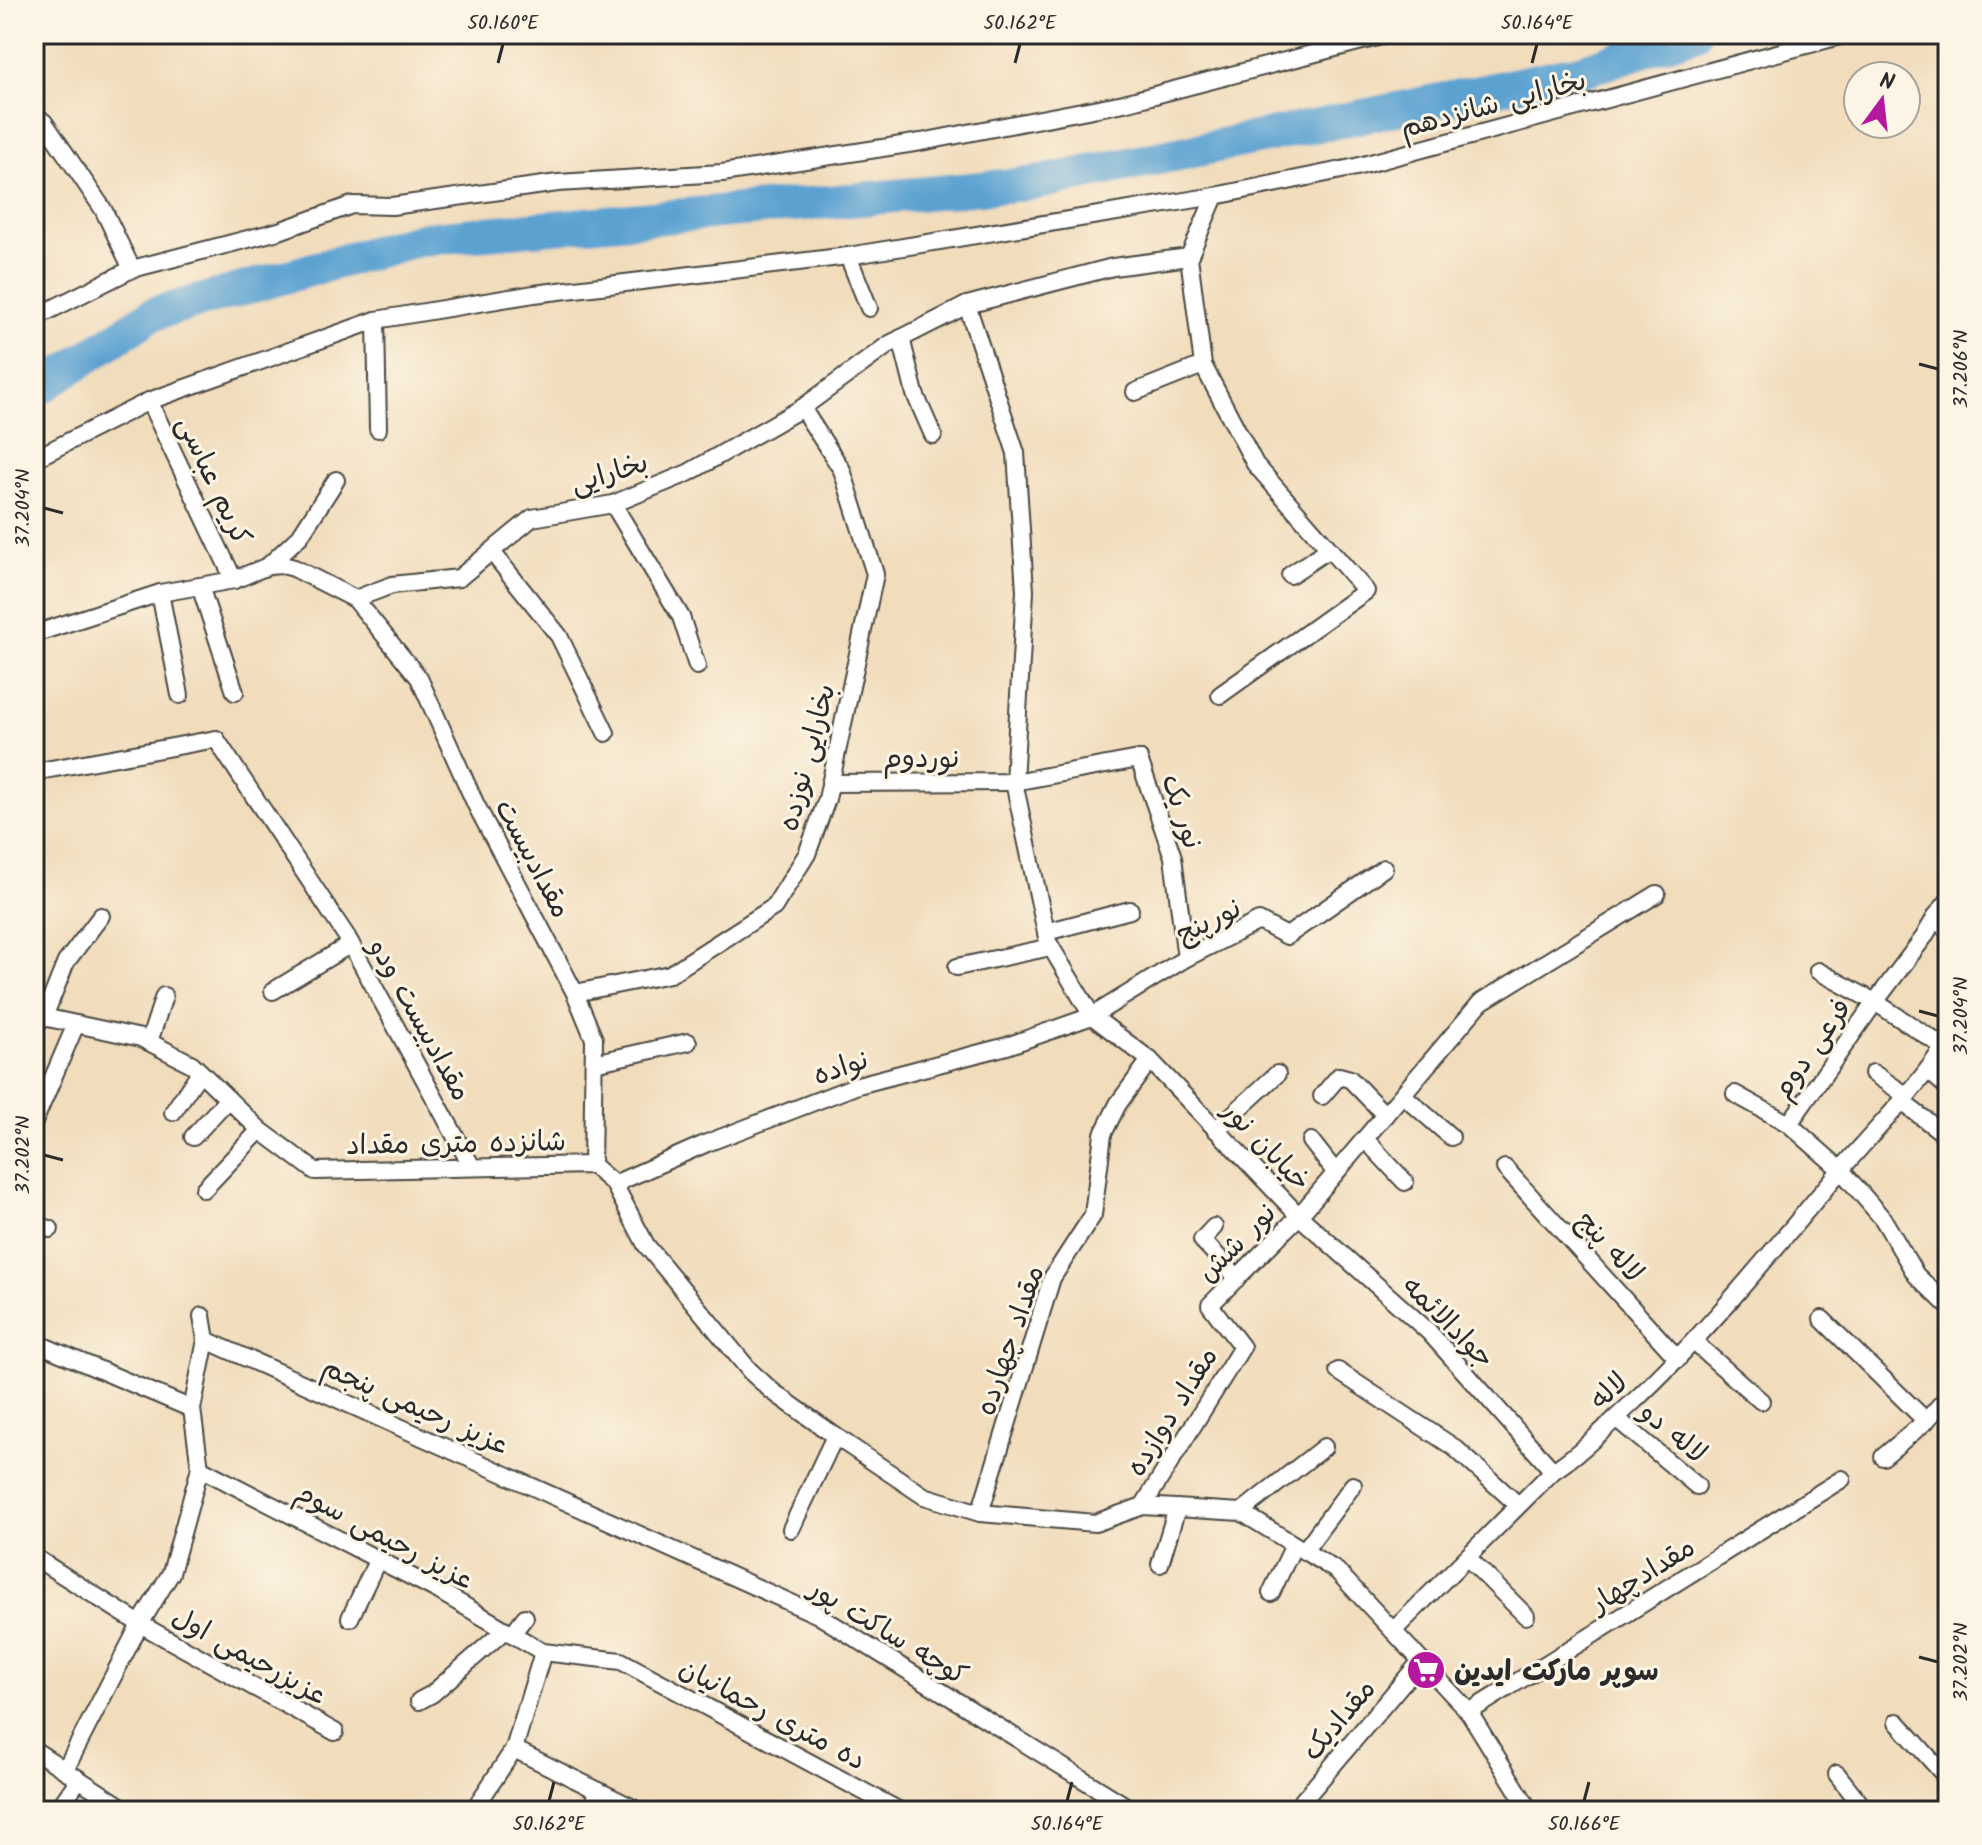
<svg xmlns="http://www.w3.org/2000/svg" width="1982" height="1845" font-family="Kalam,'Playpen Sans Arabic',sans-serif">
  <rect width="100%" height="100%" fill="#fcf5e5"/>
  <filter id="ink" filterUnits="userSpaceOnUse"><feTurbulence type="fractalNoise" baseFrequency=".0125" numOctaves="2"/><feDisplacementMap in="SourceGraphic" scale="16" xChannelSelector="R" yChannelSelector="G"/><feConvolveMatrix kernelMatrix="1 2 1 2 8 2 1 2 1" color-interpolation-filters="sRGB"/></filter>
  <filter id="wash" filterUnits="userSpaceOnUse"><feTurbulence type="fractalNoise" baseFrequency=".006" numOctaves="4" result="noise"/><feDisplacementMap in="SourceGraphic" scale="32" xChannelSelector="R" yChannelSelector="G"/><feGaussianBlur stdDeviation="1.8" result="paint"/><feColorMatrix in="noise" values="0 0 0 0 0 0 0 0 0 0 0 0 0 0 0 0 0 1.4 0 .05"/><feComposite in="paint" operator="in"/></filter>
  <g filter="url(#wash)">
    <rect width="100%" height="100%" fill="#f1dcbb"/>
    <g fill="none" stroke-linecap="round" stroke-linejoin="round">
      <path stroke="#5ba2d1" stroke-width="34" d="M34,392L153,314L421,239L1037,183L1581,71L1694,34"/>
    </g>
  </g>
  <g filter="url(#ink)">
    <g fill="none" stroke-linecap="round" stroke-linejoin="round">
      <g stroke="#494641" stroke-width="20">
        <g id="minor">
          <path d="M34,117L44,122L103,209L132,269"/>
          <path d="M848,256L869,308"/>
          <path d="M1189,257L1203,365L1255,464L1366,591L1220,695"/>
          <path d="M1189,257L1215,196"/>
          <path d="M967,305L1016,453L1025,591L1014,782L1048,942L1092,1016L1150,1060L1299,1216L1481,1002L1657,894"/>
          <path d="M34,318L132,269L279,231L352,205L392,206L558,183L722,173L921,142L1124,103L1389,34"/>
          <path d="M376,320L378,429"/>
          <path d="M901,338L915,394L933,435"/>
          <path d="M1135,392L1203,365"/>
          <path d="M149,401L234,580"/>
          <path d="M34,459L149,401L376,320L534,294L848,256L1215,196L1356,167L1847,34"/>
          <path d="M613,504L681,617L697,666"/>
          <path d="M492,552L559,636L606,733"/>
          <path d="M268,566L300,536L336,480"/>
          <path d="M1290,575L1329,549"/>
          <path d="M200,586L235,692"/>
          <path d="M160,593L180,695"/>
          <path d="M355,599L419,678L476,805L575,993L594,1039L592,1165"/>
          <path d="M34,634L160,593L234,580L268,566L283,565L294,568L355,599L392,585L459,578L532,518L613,504L688,473L802,408L888,345L967,305L1113,267L1189,257"/>
          <path d="M34,772L216,739L347,937L472,1167"/>
          <path d="M830,783L1014,782L1139,759L1173,857L1186,958"/>
          <path d="M34,813L37,829L34,841"/>
          <path d="M1936,916L1948,901"/>
          <path d="M1046,932L1130,910"/>
          <path d="M957,967L1051,947"/>
          <path d="M273,991L351,944"/>
          <path d="M575,993L670,974L774,907L807,854L827,799L875,574L842,470L802,408"/>
          <path d="M34,1015L141,1038L192,1064L260,1130L315,1171L592,1165L614,1184L646,1245L750,1371L772,1391L835,1436L924,1496L980,1513L1095,1523L1143,1506L1241,1512L1337,1571L1469,1712L1530,1811"/>
          <path d="M44,1017L66,962L101,916"/>
          <path d="M149,1042L164,996"/>
          <path d="M1944,1047L1875,1002L1924,937L1936,916L1948,932"/>
          <path d="M594,1063L688,1042"/>
          <path d="M1928,1070L1948,1088"/>
          <path d="M1873,1073L1907,1096"/>
          <path d="M1735,1094L1789,1124L1841,1170L1883,1219L1916,1275L1948,1306"/>
          <path d="M1403,1095L1451,1137"/>
          <path d="M1322,1096L1339,1076L1350,1079L1385,1115"/>
          <path d="M1902,1102L1948,1137"/>
          <path d="M173,1112L200,1072"/>
          <path d="M34,1122L76,1024"/>
          <path d="M1789,1124L1875,1002L1818,971"/>
          <path d="M1216,1130L1277,1074"/>
          <path d="M193,1137L228,1099"/>
          <path d="M1365,1139L1405,1182"/>
          <path d="M1311,1141L1336,1173"/>
          <path d="M1505,1168L1678,1359"/>
          <path d="M614,1184L707,1143L858,1085L1007,1046L1092,1016L1186,958L1259,921L1287,936L1384,868"/>
          <path d="M204,1189L260,1130"/>
          <path d="M34,1225L50,1229"/>
          <path d="M1214,1227L1202,1240L1238,1278"/>
          <path d="M1822,1319L1926,1421"/>
          <path d="M206,1340L818,1615L1134,1811"/>
          <path d="M34,1342L192,1409"/>
          <path d="M1694,1342L1761,1401"/>
          <path d="M1338,1371L1455,1448L1518,1505"/>
          <path d="M1616,1418L1697,1486"/>
          <path d="M1883,1457L1926,1421L1948,1396"/>
          <path d="M200,1468L439,1591L543,1652L621,1661L900,1811"/>
          <path d="M1143,1506L1242,1347L1210,1305L1299,1216L1429,1332L1553,1471"/>
          <path d="M1241,1512L1324,1447"/>
          <path d="M980,1513L1052,1278L1093,1215L1103,1134L1118,1104L1150,1060"/>
          <path d="M791,1529L835,1436"/>
          <path d="M1304,1551L1353,1485"/>
          <path d="M34,1557L140,1624L335,1732"/>
          <path d="M1468,1558L1526,1616"/>
          <path d="M1160,1564L1177,1508"/>
          <path d="M1271,1593L1294,1545"/>
          <path d="M350,1618L378,1559"/>
          <path d="M1393,1631L1553,1471C1582,1452 1606,1427 1631,1404C1708,1332 1772,1251 1839,1172C1876,1128 1918,1089 1948,1040"/>
          <path d="M512,1634L525,1617"/>
          <path d="M419,1701L432,1694L505,1630"/>
          <path d="M1469,1712L1842,1479"/>
          <path d="M1897,1722L1948,1779"/>
          <path d="M514,1749L543,1652"/>
          <path d="M34,1750L128,1811"/>
          <path d="M65,1770L140,1624L171,1573L200,1468L192,1409L206,1340L202,1316"/>
          <path d="M1837,1774L1866,1811"/>
          <path d="M61,1805L79,1779"/>
          <path d="M473,1811L514,1749L639,1811"/>
          <path d="M589,1811L599,1791"/>
          <path d="M1294,1811L1421,1661"/>
        </g>
      </g>
      <use href="#minor" stroke="#fff" stroke-width="16"/>
    </g>
  </g>
  <path fill="none" stroke="#2b2b2b" stroke-width="3" d="M498,63L503,44M1015,63L1020,44M1532,63L1537,44M1919,364L1938,369M44,508L63,513M1919,1011L1938,1016M44,1155L63,1160M1919,1657L1938,1662M549,1801L554,1782M1067,1801L1072,1782M1584,1801L1589,1782"/>
  <defs>
    <g id="supermarket-disc" transform="scale(2)"><circle r="9.5" fill="#b5179e" stroke="#fcf5e5"/><path d="M-6-5.5h2.5l.6 2H6L4.5 2H-2.5L-4.4-4H-6ZM-1.5 3.2a1.3 1.3 0 1 0 .1 0ZM3 3.2a1.3 1.3 0 1 0 .1 0Z" fill="#fff"/></g>
  </defs>
  <g fill-rule="evenodd">
    <use href="#supermarket-disc" x="1426" y="1670"/>
  </g>
  <g text-anchor="middle" stroke-width="6" stroke-linejoin="round" paint-order="stroke">
    <g font-size="28" fill="#2b2b2b" stroke="#fcf5e5">
      <text transform="translate(1493 103) rotate(-15)" y="10">بخارایی شانزدهم</text>
      <text transform="translate(609 472) rotate(-17)" y="10">بخارایی</text>
      <text transform="translate(215 480) rotate(65)" y="10">کریم عباسی</text>
      <text transform="translate(806 757) rotate(-75)" y="10">بخارایی نوزده</text>
      <text x="922" y="767">نوردوم</text>
      <text transform="translate(1183 811) rotate(72)" y="10">نور یک</text>
      <text transform="translate(534 858) rotate(62)" y="10">مقدادبیست</text>
      <text transform="translate(1208 920) rotate(-26)" y="10">نورپنج</text>
      <text transform="translate(421 1019) rotate(61)" y="10">مقدادبیست ودو</text>
      <text transform="translate(1811 1048) rotate(-55)" y="10">فرعی دوم</text>
      <text transform="translate(841 1066) rotate(-19)" y="10">نواده</text>
      <text transform="translate(456 1142) rotate(-1)" y="10">شانزده متری مقداد</text>
      <text transform="translate(1267 1145) rotate(46)" y="10">خیابان نور</text>
      <text transform="translate(1236 1242) rotate(-45)" y="10">نور شش</text>
      <text transform="translate(1611 1246) rotate(48)" y="10">لاله پنج</text>
      <text transform="translate(1449 1321) rotate(45)" y="10">جوادالائمه</text>
      <text transform="translate(1009 1340) rotate(-71)" y="10">مقداد چهارده</text>
      <text transform="translate(1608 1390) rotate(-43)" y="10">لاله</text>
      <text transform="translate(416 1405) rotate(24)" y="10">عزیز رحیمی پنجم</text>
      <text transform="translate(1171 1411) rotate(-58)" y="10">مقداد دوازده</text>
      <text transform="translate(1674 1432) rotate(40)" y="10">لاله دو</text>
      <text transform="translate(385 1535) rotate(28)" y="10">عزیز رحیمی سوم</text>
      <text transform="translate(1642 1574) rotate(-32)" y="10">مقدادچهار</text>
      <text transform="translate(889 1631) rotate(31)" y="10">کوچه ساکت پور</text>
      <text transform="translate(250 1655) rotate(29)" y="10">عزیزرحیمی اول</text>
      <text transform="translate(773 1713) rotate(28)" y="10">ده متری رحمانیان</text>
      <text transform="translate(1338 1719) rotate(-50)" y="10">مقدادیک</text>
    </g>
    <g font-size="28" font-weight="bold" fill="#2b2b2b" stroke="#fcf5e5" text-anchor="start">
      <text x="1454" y="1680">سوپر مارکت ایدین</text>
    </g>
  </g>
  <rect width="1982" height="1845" fill="none" stroke="#fcf5e5" stroke-width="88"/>
  <g transform="translate(1882 100) rotate(15)"><circle r="38" fill="#fcf5e5" stroke="#a8a49b" stroke-width="2"/>
  <path d="M0-6L14 30L0 20L-14 30Z" fill="#b5179e"/>
  <text y="-12" font-size="22" font-weight="bold" text-anchor="middle" fill="#2b2b2b">N</text>
  </g>
  <rect x="44" y="44" width="1894" height="1757" fill="none" stroke="#2b2b2b" stroke-width="3"/>
  <g font-size="20" text-anchor="middle" fill="#2b2b2b">
    <text x="503" y="29">50.160°E</text>
    <text x="1020" y="29">50.162°E</text>
    <text x="1537" y="29">50.164°E</text>
    <text transform="translate(1960 369) rotate(-90)" y="7">37.206°N</text>
    <text transform="translate(22 508) rotate(-90)" y="7">37.204°N</text>
    <text transform="translate(1960 1016) rotate(-90)" y="7">37.204°N</text>
    <text transform="translate(22 1155) rotate(-90)" y="7">37.202°N</text>
    <text transform="translate(1960 1662) rotate(-90)" y="7">37.202°N</text>
    <text x="549" y="1830">50.162°E</text>
    <text x="1067" y="1830">50.164°E</text>
    <text x="1584" y="1830">50.166°E</text>
  </g>
</svg>
